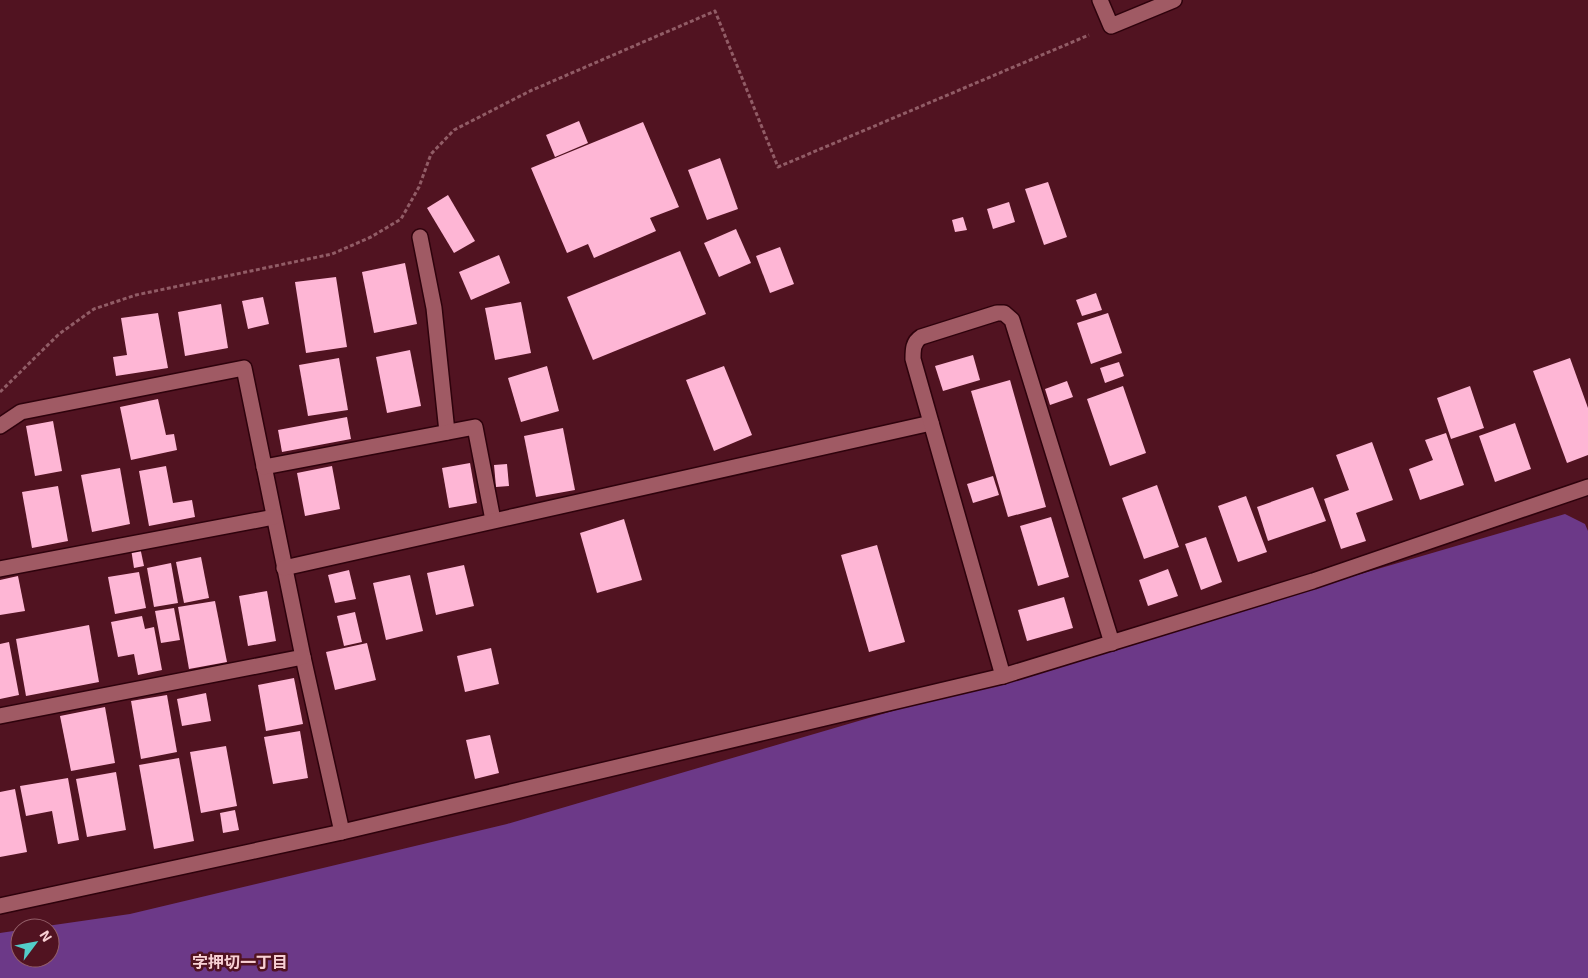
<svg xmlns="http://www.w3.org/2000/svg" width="1588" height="978" font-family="'Exo 2','Noto Sans JP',sans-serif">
  <rect width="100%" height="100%" fill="#511321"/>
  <path fill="#6c3988" d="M1565,514L1585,524L1588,531V978H0V933L20,930V958H50V928H33L130,914L507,824Z"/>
  <g fill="#feb6d5">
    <path d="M579,121L588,143L555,157L546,135Z"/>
    <path d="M643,122L679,207L650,218L656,231L594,258L588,244L567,253L531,168Z"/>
    <path d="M720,158L738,209L707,220L688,170Z"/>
    <path d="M1048,182L1067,237L1044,245L1025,189Z"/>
    <path d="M448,195L475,241L454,253L427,208Z"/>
    <path d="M1009,202L1015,222L993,229L987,209Z"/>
    <path d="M963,217L967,230L955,232L952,220Z"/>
    <path d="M736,229L751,263L719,277L704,243Z"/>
    <path d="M780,247L794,284L770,293L756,256Z"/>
    <path d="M680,251L706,314L593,360L567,297Z"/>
    <path d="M499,255L510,283L471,300L459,272Z"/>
    <path d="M405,263L417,324L374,333L362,272Z"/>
    <path d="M336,277L347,347L306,353L295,282Z"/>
    <path d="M1096,293L1102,310L1082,316L1076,300Z"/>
    <path d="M263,297L269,324L248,329L242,301Z"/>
    <path d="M521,302L531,353L495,360L485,308Z"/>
    <path d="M221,304L228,348L185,356L178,312Z"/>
    <path d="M158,313L168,368L116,376L113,357L127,355L121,318Z"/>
    <path d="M1108,313L1122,353L1091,364L1077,323Z"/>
    <path d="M410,350L421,406L387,413L376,357Z"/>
    <path d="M973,355L980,380L943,391L935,366Z"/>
    <path d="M339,358L348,410L308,416L299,365Z"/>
    <path d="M1570,358L1588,408V455L1567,463L1533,371Z"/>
    <path d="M1119,362L1124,376L1105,383L1100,368Z"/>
    <path d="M547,366L559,411L521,422L508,378Z"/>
    <path d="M724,366L752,435L714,451L686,380Z"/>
    <path d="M1010,380L1046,507L1008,517L971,391Z"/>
    <path d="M1067,381L1073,397L1050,405L1045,389Z"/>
    <path d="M1123,386L1146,453L1110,466L1087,399Z"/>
    <path d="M1470,386L1484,428L1451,439L1437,398Z"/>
    <path d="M158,399L166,435L174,434L177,450L131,460L120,407Z"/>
    <path d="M347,417L351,439L282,452L278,430Z"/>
    <path d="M53,421L62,471L35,476L26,426Z"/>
    <path d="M1515,423L1531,469L1495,482L1479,436Z"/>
    <path d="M563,428L575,490L536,497L524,436Z"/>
    <path d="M1446,433L1464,485L1420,500L1409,469L1433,460L1425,440Z"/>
    <path d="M1372,442L1393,500L1356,513L1366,541L1341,549L1324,499L1349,490L1336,455Z"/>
    <path d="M470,463L477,503L449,508L442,468Z"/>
    <path d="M507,464L509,486L496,487L494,465Z"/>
    <path d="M166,466L173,503L192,500L195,517L149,526L139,471Z"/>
    <path d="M332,466L340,509L305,516L297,473Z"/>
    <path d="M120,468L130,524L92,532L81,475Z"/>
    <path d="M993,476L999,495L973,503L967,484Z"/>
    <path d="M1157,485L1179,547L1144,559L1122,498Z"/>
    <path d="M58,486L68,541L32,548L22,492Z"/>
    <path d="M1313,487L1326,521L1268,541L1257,507Z"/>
    <path d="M1246,496L1267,552L1238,562L1218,506Z"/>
    <path d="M1051,517L1069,577L1038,586L1020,526Z"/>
    <path d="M624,519L642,580L597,593L580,533Z"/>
    <path d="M1206,537L1222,582L1201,590L1185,544Z"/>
    <path d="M877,545L905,642L869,652L841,555Z"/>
    <path d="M140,547L144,566L134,568L131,549Z"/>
    <path d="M201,557L209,598L184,603L176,562Z"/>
    <path d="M171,563L178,603L154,607L147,568Z"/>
    <path d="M464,565L474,606L436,615L427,573Z"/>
    <path d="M1168,569L1178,596L1148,606L1139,580Z"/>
    <path d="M349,570L356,599L335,603L328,575Z"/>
    <path d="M139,572L146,608L115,614L108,577Z"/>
    <path d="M410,575L423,631L386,640L373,583Z"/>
    <path d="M18,576L25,611L0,615V580Z"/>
    <path d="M267,591L276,641L248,646L239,596Z"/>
    <path d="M1064,597L1073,628L1027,641L1018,610Z"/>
    <path d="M215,601L227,662L189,669L178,607Z"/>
    <path d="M174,608L180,640L161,643L155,611Z"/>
    <path d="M355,612L362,642L344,646L337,616Z"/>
    <path d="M142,616L145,629L154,627L162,670L138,675L134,654L118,657L111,622Z"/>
    <path d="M89,625L99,682L26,696L16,639Z"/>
    <path d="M9,642L19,695L0,699V644Z"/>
    <path d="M367,643L376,680L335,690L326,652Z"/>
    <path d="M491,648L499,684L465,692L457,656Z"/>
    <path d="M294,678L303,724L266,731L258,685Z"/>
    <path d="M206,693L211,721L182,726L177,699Z"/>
    <path d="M167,695L177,752L141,759L131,701Z"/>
    <path d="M105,707L115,763L71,771L60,716Z"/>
    <path d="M300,731L308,778L273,784L264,737Z"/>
    <path d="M490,735L499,773L475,779L466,740Z"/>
    <path d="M226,746L237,806L201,813L190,752Z"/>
    <path d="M179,758L194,841L154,849L139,765Z"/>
    <path d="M116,772L126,830L87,837L76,779Z"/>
    <path d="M68,778L79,840L58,844L52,811L26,816L20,786Z"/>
    <path d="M15,789L27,852L0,857V792Z"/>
    <path d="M235,810L239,830L223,833L220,813Z"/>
  </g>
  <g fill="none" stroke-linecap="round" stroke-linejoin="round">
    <g stroke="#2e020c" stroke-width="18">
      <g id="street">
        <path d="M1100,0L1111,26L1174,0"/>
        <path d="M420,237L434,308L447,432"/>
        <path d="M0,426L21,412L244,368L303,657L342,832"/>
        <path d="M264,467L475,427L493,520"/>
        <path d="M284,568L931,423"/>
        <path d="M0,569L274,517"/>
        <path d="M1003,676L913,359C913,350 913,342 921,337L997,313H1004L1012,320L1112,643"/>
        <path d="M0,716L303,657"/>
      </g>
    </g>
    <g stroke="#2e020c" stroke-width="18">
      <path id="secondary" d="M0,906L342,832L1003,676L1313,581L1588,487"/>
    </g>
    <path stroke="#915c66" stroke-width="3" stroke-dasharray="4 2.5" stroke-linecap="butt" d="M0,392L59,334L94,309L136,295L332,254L371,237L401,219L419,187L431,154L454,130L530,91L715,11L778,167L1089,35"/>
    <use href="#street" stroke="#a05a64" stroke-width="15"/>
    <use href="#secondary" stroke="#a05a64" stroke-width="15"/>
  </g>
  <g text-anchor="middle" stroke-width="5" stroke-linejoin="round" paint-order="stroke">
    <g font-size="16" font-weight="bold" fill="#f8d0d4" stroke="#511321">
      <text x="240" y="968">字押切一丁目</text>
    </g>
  </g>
  <g transform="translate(35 943) rotate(58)"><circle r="24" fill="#511321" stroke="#945f69"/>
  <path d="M0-4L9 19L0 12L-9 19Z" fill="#53cdc9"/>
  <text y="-8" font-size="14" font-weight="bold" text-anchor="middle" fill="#f8d0d4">N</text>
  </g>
</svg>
